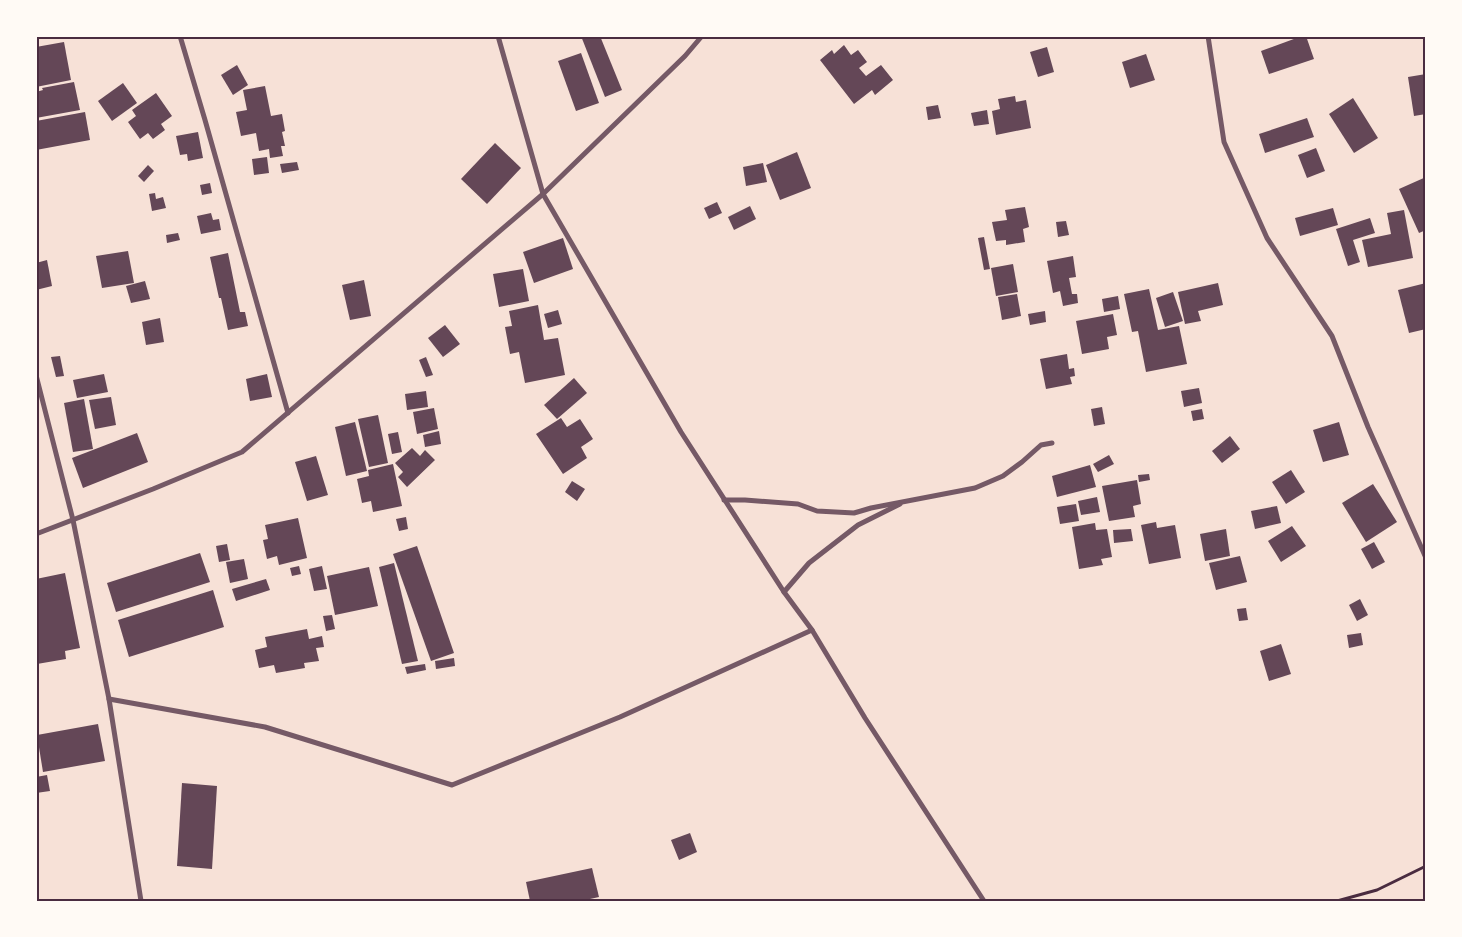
<svg xmlns="http://www.w3.org/2000/svg" width="1462" height="937" font-family="'Space Grotesk',sans-serif">
  <rect width="100%" height="100%" fill="#f7e1d7"/>
  <g fill="#644757">
    <path d="M581,36H600L622,90L605,97Z"/>
    <path d="M1302,36H1306L1314,59L1269,74L1261,51Z"/>
    <path d="M64,42L71,80L36,87V47Z"/>
    <path d="M844,45L851,55L858,50L867,62L859,68L866,76L881,65L893,80L875,95L872,90L854,104L820,60L832,50L834,54Z"/>
    <path d="M1047,47L1054,72L1038,77L1030,52Z"/>
    <path d="M581,53L599,103L576,111L558,61Z"/>
    <path d="M1146,54L1155,80L1130,88L1122,62Z"/>
    <path d="M237,65L248,85L233,95L221,75Z"/>
    <path d="M1426,74V114L1414,116L1408,77Z"/>
    <path d="M74,82L80,110L36,118V92L43,90L42,88Z"/>
    <path d="M123,83L137,103L112,121L98,101Z"/>
    <path d="M265,86L271,116L282,114L285,131L282,132L285,146H281L283,156L270,158L269,149L259,151L256,133L241,136L236,112L247,110L243,90Z"/>
    <path d="M156,93L172,116L161,124L165,130L153,139L148,133L140,139L128,122L136,116L132,110Z"/>
    <path d="M1015,96L1016,102L1026,100L1031,128L996,135L992,111L1000,109L998,99Z"/>
    <path d="M1353,98L1378,138L1354,153L1329,114Z"/>
    <path d="M938,105L941,118L928,120L926,107Z"/>
    <path d="M987,110L989,124L974,126L971,113Z"/>
    <path d="M85,112L90,140L36,150V121Z"/>
    <path d="M1307,118L1314,137L1265,153L1259,134Z"/>
    <path d="M198,132L203,158L188,161L187,154L180,155L176,136Z"/>
    <path d="M495,143L521,168L487,204L461,179Z"/>
    <path d="M1316,148L1325,171L1307,178L1298,155Z"/>
    <path d="M797,152L811,188L780,200L766,165Z"/>
    <path d="M267,157L269,173L254,175L252,159Z"/>
    <path d="M297,162L299,170L282,173L280,164Z"/>
    <path d="M763,163L767,182L746,186L743,167Z"/>
    <path d="M148,165L154,171L144,182L138,176Z"/>
    <path d="M1426,177V230L1419,233L1399,189Z"/>
    <path d="M210,183L212,193L202,195L200,185Z"/>
    <path d="M155,193L156,199L163,197L166,208L152,211L149,194Z"/>
    <path d="M717,202L722,213L709,219L704,208Z"/>
    <path d="M750,206L756,219L734,230L728,217Z"/>
    <path d="M1025,207L1029,227L1023,229L1025,242L1006,245V240L996,241L992,222L1007,220L1005,210Z"/>
    <path d="M1333,208L1338,225L1300,236L1295,218Z"/>
    <path d="M1404,210L1413,258L1368,267L1362,240L1391,234L1387,213Z"/>
    <path d="M211,213L213,220L219,219L221,230L201,234L197,216Z"/>
    <path d="M1370,218L1375,233L1353,240L1360,262L1348,266L1336,229Z"/>
    <path d="M1066,221L1069,235L1058,237L1056,222Z"/>
    <path d="M178,233L180,240L167,243L166,235Z"/>
    <path d="M984,237L990,269L984,270L978,238Z"/>
    <path d="M563,238L573,269L534,283L523,252Z"/>
    <path d="M128,251L134,283L102,288L96,256Z"/>
    <path d="M228,253L240,312H245L248,326L228,330L221,298H219L210,257Z"/>
    <path d="M1073,256L1076,277L1069,278L1072,294H1077L1078,303L1063,306L1060,291L1053,293L1047,261Z"/>
    <path d="M47,260L52,286L36,290V263Z"/>
    <path d="M1013,264L1018,292L996,296L991,268Z"/>
    <path d="M523,269L529,301L499,307L493,274Z"/>
    <path d="M364,280L371,316L350,320L342,285Z"/>
    <path d="M145,281L150,299L131,303L126,286Z"/>
    <path d="M1218,283L1223,305L1198,311L1201,321L1185,324L1178,292Z"/>
    <path d="M1426,283V329L1409,333L1398,290Z"/>
    <path d="M1149,289L1158,330L1179,326L1187,364L1146,372L1138,331L1132,332L1124,294Z"/>
    <path d="M1173,292L1183,321L1165,327L1156,298Z"/>
    <path d="M1017,294L1021,316L1002,320L998,297Z"/>
    <path d="M1118,296L1120,309L1104,312L1102,299Z"/>
    <path d="M538,305L544,340L558,338L565,375L525,383L519,352L510,354L505,327L512,326L509,311Z"/>
    <path d="M558,310L562,324L548,328L544,314Z"/>
    <path d="M1045,311L1046,322L1030,325L1028,314Z"/>
    <path d="M1113,314L1117,335L1107,337L1109,349L1082,354L1076,321Z"/>
    <path d="M160,318L164,342L146,345L142,322Z"/>
    <path d="M445,325L460,344L443,357L428,338Z"/>
    <path d="M1067,354L1069,369L1074,368L1075,376L1070,377L1072,384L1046,389L1040,359Z"/>
    <path d="M60,356L64,376L56,377L51,357Z"/>
    <path d="M426,357L433,375L426,377L419,360Z"/>
    <path d="M104,374L108,392L77,398L73,380Z"/>
    <path d="M267,374L272,397L250,401L246,379Z"/>
    <path d="M574,378L587,393L557,419L544,405Z"/>
    <path d="M1199,388L1202,403L1184,407L1181,391Z"/>
    <path d="M426,391L428,407L407,410L405,394Z"/>
    <path d="M111,397L116,425L95,429L89,400Z"/>
    <path d="M84,399L93,449L73,452L64,403Z"/>
    <path d="M1102,407L1105,424L1094,426L1091,409Z"/>
    <path d="M434,408L438,429L417,434L413,412Z"/>
    <path d="M1202,409L1204,419L1193,421L1191,411Z"/>
    <path d="M378,415L388,463L369,467L358,419Z"/>
    <path d="M561,418L567,427L580,419L593,439L581,447L587,458L563,474L536,434Z"/>
    <path d="M355,422L367,471L346,476L335,427Z"/>
    <path d="M1339,422L1349,455L1323,462L1313,430Z"/>
    <path d="M439,431L441,444L425,447L423,435Z"/>
    <path d="M398,432L402,452L392,454L388,434Z"/>
    <path d="M137,433L148,462L83,488L72,458Z"/>
    <path d="M1230,436L1240,449L1222,463L1212,451Z"/>
    <path d="M412,448L420,456L425,450L435,460L407,487L398,477L403,472L395,463Z"/>
    <path d="M1109,455L1114,464L1098,472L1093,464Z"/>
    <path d="M316,456L328,495L307,501L295,462Z"/>
    <path d="M393,464L402,506L373,512L371,501L362,503L357,479L369,476L368,470Z"/>
    <path d="M1090,465L1096,487L1057,497L1052,476Z"/>
    <path d="M1291,470L1305,492L1286,504L1272,482Z"/>
    <path d="M1149,474L1150,480L1139,482L1138,475Z"/>
    <path d="M1137,480L1141,504L1133,506L1135,517L1109,521L1102,486Z"/>
    <path d="M572,481L585,489L577,501L565,492Z"/>
    <path d="M1373,484L1397,522L1366,542L1342,503Z"/>
    <path d="M1097,497L1100,512L1081,515L1078,501Z"/>
    <path d="M1076,504L1079,521L1060,524L1057,507Z"/>
    <path d="M1277,506L1281,523L1255,529L1251,511Z"/>
    <path d="M406,517L408,529L399,531L396,519Z"/>
    <path d="M298,518L307,558L279,565L277,556L267,559L263,540L268,539L265,525Z"/>
    <path d="M1156,522L1157,528L1175,525L1181,558L1149,564L1141,525Z"/>
    <path d="M1095,523L1096,530L1107,529L1112,557L1101,559L1103,565L1079,569L1072,527Z"/>
    <path d="M1292,526L1306,546L1281,562L1268,541Z"/>
    <path d="M1131,529L1133,541L1114,543L1113,530Z"/>
    <path d="M1226,529L1230,556L1205,561L1200,534Z"/>
    <path d="M1374,542L1385,562L1372,569L1361,549Z"/>
    <path d="M227,544L230,560L219,562L216,546Z"/>
    <path d="M417,546L454,653L431,661L393,554Z"/>
    <path d="M200,553L210,582L116,612L107,583Z"/>
    <path d="M1240,556L1247,582L1216,590L1209,563Z"/>
    <path d="M244,559L248,579L230,583L226,562Z"/>
    <path d="M394,563L418,661L402,664L379,567Z"/>
    <path d="M299,566L301,574L292,576L290,568Z"/>
    <path d="M322,566L327,589L314,591L309,569Z"/>
    <path d="M369,567L378,606L335,615L327,576Z"/>
    <path d="M65,573L80,648L65,651L66,659L37,664L36,579Z"/>
    <path d="M266,579L270,590L236,601L232,589Z"/>
    <path d="M213,590L224,627L129,657L118,620Z"/>
    <path d="M1360,599L1368,615L1357,621L1349,605Z"/>
    <path d="M1246,608L1248,620L1239,621L1237,609Z"/>
    <path d="M332,615L335,629L326,631L323,616Z"/>
    <path d="M307,629L309,639L322,636L324,647L316,648L319,661L304,663L305,668L276,673L274,665L259,668L255,650L267,647L265,637Z"/>
    <path d="M1361,633L1363,645L1349,648L1347,635Z"/>
    <path d="M1281,644L1291,674L1269,681L1260,651Z"/>
    <path d="M454,658L455,666L436,669L435,661Z"/>
    <path d="M425,664L426,670L407,674L405,667Z"/>
    <path d="M98,724L105,761L43,772L37,735Z"/>
    <path d="M47,775L50,791L36,793V777Z"/>
    <path d="M182,783L217,786L212,869L177,866Z"/>
    <path d="M690,833L697,852L679,860L671,840Z"/>
    <path d="M592,868L599,897L581,901H530L526,882Z"/>
  </g>
  <g fill="none" stroke-linecap="round" stroke-linejoin="round">
    <path stroke="#4a2c40" stroke-width="3" d="M1337,901L1377,890L1426,866"/>
    <g stroke="#755966" stroke-width="5">
      <path d="M180,36L205,120L288,413"/>
      <path d="M498,36L543,194L681,432L784,592L812,630L865,718L984,901"/>
      <path d="M1208,36L1224,142L1267,238L1332,336L1368,427L1426,558"/>
      <path d="M36,375L73,520L109,699L141,901"/>
      <path d="M724,500H745L798,504L817,511L854,513L871,508L975,488L1003,476L1022,462L1041,445L1052,443"/>
      <path d="M36,534L153,489L242,452L543,194L685,56L702,36"/>
      <path d="M784,592L809,563L858,525L900,504"/>
      <path d="M109,699L265,727L452,785L620,717L812,630"/>
    </g>
  </g>
  <rect width="1462" height="937" fill="none" stroke="#fffaf5" stroke-width="75"/>
  <rect x="38" y="38" width="1386" height="862" fill="none" stroke="#4a2c40" stroke-width="2"/>
</svg>
